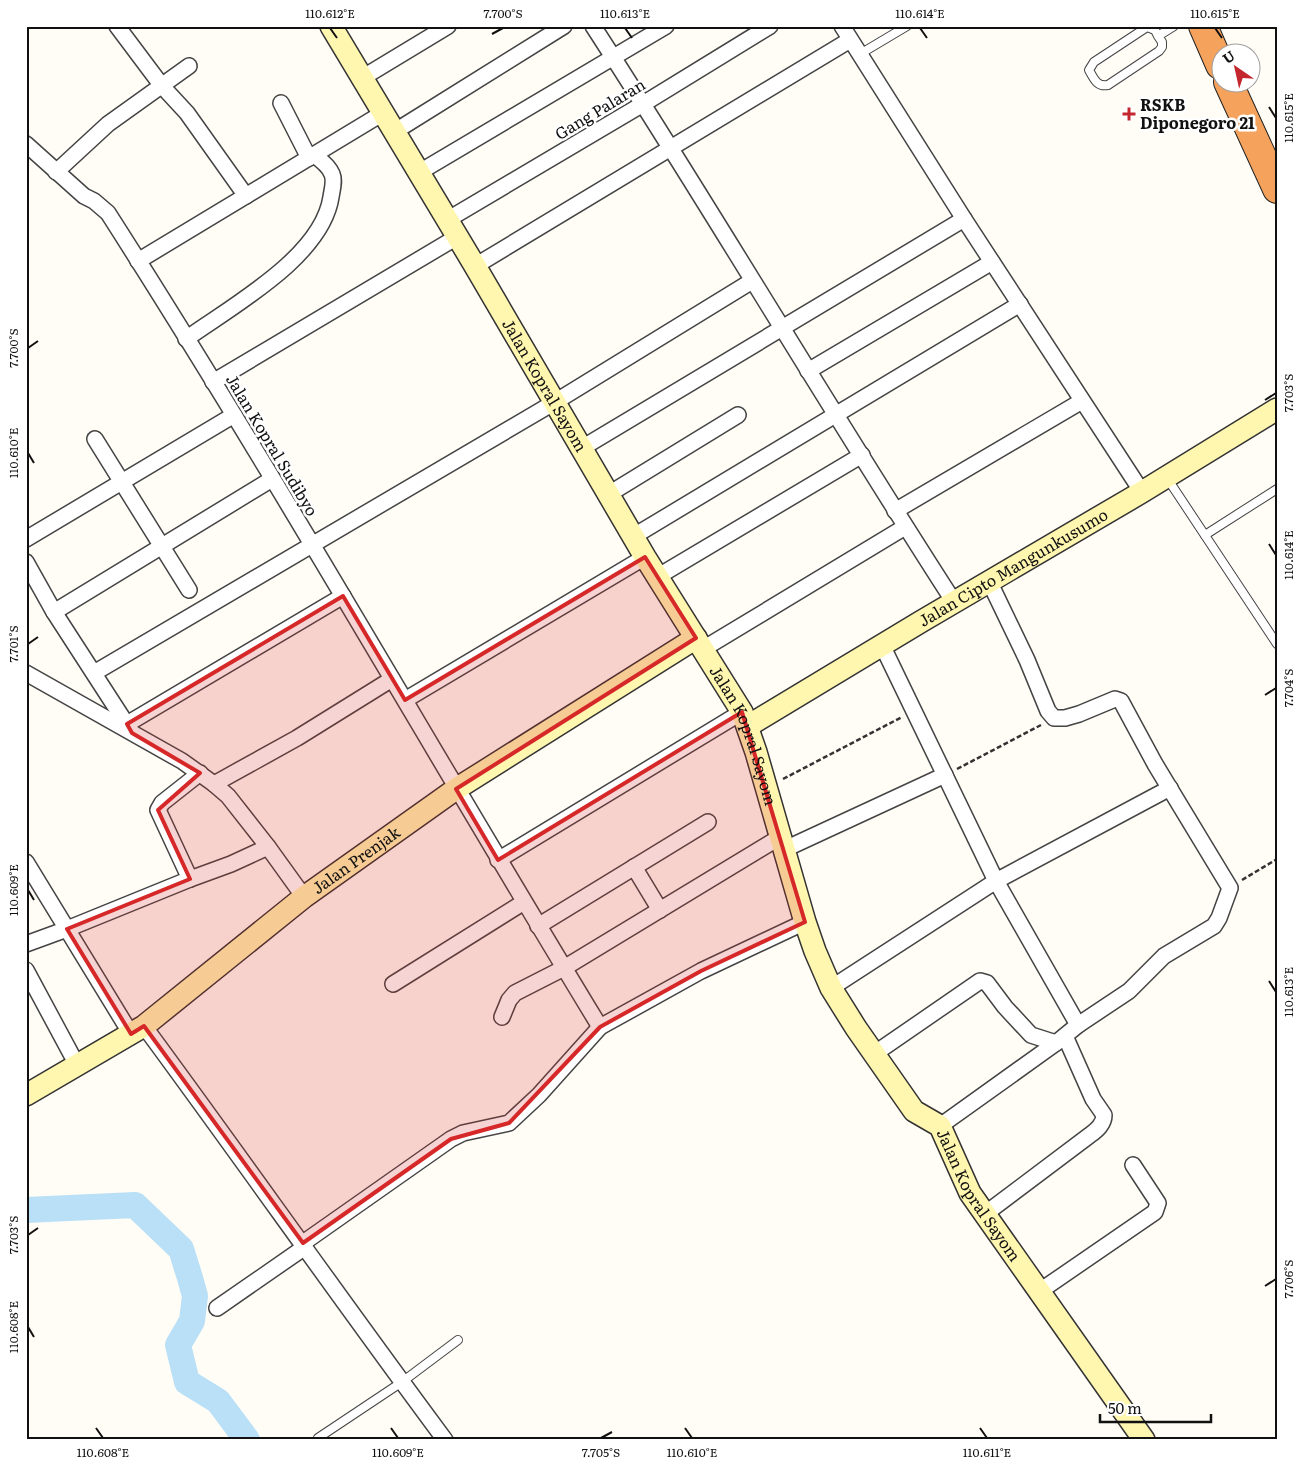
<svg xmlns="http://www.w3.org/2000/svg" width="1303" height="1466" font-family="Literata,serif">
  <rect width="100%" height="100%" fill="#fffdf5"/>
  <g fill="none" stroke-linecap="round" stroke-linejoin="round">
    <path stroke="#b9e0f7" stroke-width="26" d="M26,1210L135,1205L181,1249L190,1278L195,1296L192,1321L178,1345L187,1382L218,1401L247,1440"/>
    <g stroke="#444" stroke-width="10">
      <g id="lane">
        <path d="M1158,36L1155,30L1147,27L1094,62L1089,70C1094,79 1097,87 1108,85L1159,51L1162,47V42L1158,36L1174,26"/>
        <path d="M860,54L907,26"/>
        <path d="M1167,478L1277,644"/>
        <path d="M1205,535L1277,489"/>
        <path d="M318,1438L402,1382L458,1340"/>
      </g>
    </g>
    <g stroke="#444" stroke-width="18">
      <g id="street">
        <path d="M117,26L162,86L187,113L246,196"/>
        <path d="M593,26C716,216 831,412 954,602"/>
        <path d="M842,26L964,219L1142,492"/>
        <path d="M362,78L448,26"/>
        <path d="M281,103L309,158"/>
        <path d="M394,132L564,26"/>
        <path d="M26,144L84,196L94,201L108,213C279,480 435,756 600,1027L701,971L805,922"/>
        <path d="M56,172L108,124L189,66"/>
        <path d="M418,173L666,26"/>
        <path d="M447,220L643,104L770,26"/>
        <path d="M138,261L383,113"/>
        <path d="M475,266L850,40"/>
        <path d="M186,339C232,306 322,257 331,197C332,190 335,181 332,174C329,166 321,160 314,155"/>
        <path d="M808,371L992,262"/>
        <path d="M213,382L457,237"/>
        <path d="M95,439L189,590"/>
        <path d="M582,448L964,219"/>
        <path d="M609,494L738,415"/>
        <path d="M895,511L1082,401"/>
        <path d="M634,536L1020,304"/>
        <path d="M26,539L234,415"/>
        <path d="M26,562L54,612L131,731"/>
        <path d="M657,577L862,455"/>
        <path d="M54,612L272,479"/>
        <path d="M882,645L996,881L1078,1025"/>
        <path d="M703,649L905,527"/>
        <path d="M26,673L182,761L214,784L228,796L268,847L304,897"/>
        <path d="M94,673L555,402L752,281"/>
        <path d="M405,700L645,557"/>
        <path d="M127,724L343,596"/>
        <path d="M214,784L297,738L392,679"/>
        <path d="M783,850L945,775"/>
        <path d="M498,860L742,712"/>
        <path d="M26,862L131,1034"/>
        <path d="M634,867L660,910"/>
        <path d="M190,879L158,810L162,803L200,773"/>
        <path d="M538,926L708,822"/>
        <path d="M26,944L67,929L190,879L231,864L268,847"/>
        <path d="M26,970L77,1065"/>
        <path d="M393,984L524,902"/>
        <path d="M831,988L996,881L1170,788"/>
        <path d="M502,1017L509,1000L515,993L564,968L780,837"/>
        <path d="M144,1026C245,1163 343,1303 445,1440"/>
        <path d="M874,1054L980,981L987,983L1005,1007L1031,1035L1056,1043"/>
        <path d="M940,1126L1056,1043L1078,1025L1129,991L1164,956L1214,926L1219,918L1230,888L1155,764L1121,701L1115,699L1079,714L1065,718H1054L1048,711L1027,660L990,583"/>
        <path d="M985,1214L1090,1135C1097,1130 1104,1124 1104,1115L1093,1099L1065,1036"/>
        <path d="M303,1243L451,1139L463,1133L509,1123L539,1095L600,1027"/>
        <path d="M1040,1291L1155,1212L1158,1203L1133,1165"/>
        <path d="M217,1308L305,1247"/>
      </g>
    </g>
    <g stroke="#333" stroke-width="24">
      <g id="secondary">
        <path id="s1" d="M331,26L475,266L645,557L742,712L756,752L805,922L815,951L831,988L856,1028L914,1111L940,1126L970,1193L1144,1440"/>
        <path id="s2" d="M748,726L922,621L1142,492L1277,409"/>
        <path id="s3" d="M26,1095L144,1026L304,897L456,789L696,638"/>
      </g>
    </g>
    <g stroke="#222" stroke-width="30">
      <g id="highway">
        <path d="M1203,26L1220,65"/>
        <path d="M1228,82L1277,189"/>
      </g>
    </g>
    <g stroke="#333" stroke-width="2.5" stroke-dasharray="5 2.5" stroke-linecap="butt">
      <path d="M957,769L1041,725"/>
      <path d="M783,779L902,717"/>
      <path d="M1242,880L1277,859"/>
    </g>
    <use href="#lane" stroke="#fff" stroke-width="8"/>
    <use href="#street" stroke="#fff" stroke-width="15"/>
    <use href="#secondary" stroke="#fff6b0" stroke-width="21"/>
    <use href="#highway" stroke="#f5a25d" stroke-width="28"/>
  </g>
  <path fill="#d62828" fill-opacity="0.2" stroke="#d62828" stroke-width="4" stroke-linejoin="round" d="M645,557L696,638L456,789L498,860L742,712L805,922L701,971L600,1027L509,1123L451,1139L303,1243L144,1026L131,1034L67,929L190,879L158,810L200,773L132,733L127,724L343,596L405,700Z"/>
  <path fill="none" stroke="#111" stroke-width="2" d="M330,28L337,38M625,28L632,38M920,28L927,38M1215,28L1222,38M492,34L503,28M1269,107L1276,118M28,348L38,341M1265,400L1276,393M28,453L34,463M1269,544L1276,555M28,644L38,637M1265,695L1276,688M28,890L34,900M1269,981L1276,992M28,1235L38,1228M1265,1286L1276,1279M28,1327L34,1337M96,1428L103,1438M391,1428L398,1438M685,1428L692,1438M980,1428L987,1438M601,1438L612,1432"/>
  <path fill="#c4262e" stroke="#fff" stroke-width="2" d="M1126.5 106.5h5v5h5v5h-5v5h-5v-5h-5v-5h5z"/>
  <g text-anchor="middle" stroke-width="5" stroke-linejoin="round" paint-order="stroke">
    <g font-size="16" font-weight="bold" fill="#111" stroke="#fff" text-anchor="start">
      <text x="1140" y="111">RSKB<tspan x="1140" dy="18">Diponegoro 21</tspan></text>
    </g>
    <g font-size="16" fill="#111" stroke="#fff">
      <text transform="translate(600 109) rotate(-31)" y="6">Gang Palaran</text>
      <text dy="6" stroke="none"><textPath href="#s1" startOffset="418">Jalan Kopral Sayom</textPath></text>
      <text transform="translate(272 445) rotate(59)" y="6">Jalan Kopral Sudibyo</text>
      <text dy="6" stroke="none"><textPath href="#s2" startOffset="309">Jalan Cipto Mangunkusumo</textPath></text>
      <text dy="6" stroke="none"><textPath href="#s1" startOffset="822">Jalan Kopral Sayom</textPath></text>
      <text dy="6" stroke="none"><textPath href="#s3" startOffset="406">Jalan Prenjak</textPath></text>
      <text dy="6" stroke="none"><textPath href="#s1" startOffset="1348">Jalan Kopral Sayom</textPath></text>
    </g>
  </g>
  <rect width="1303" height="1466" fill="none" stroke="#ffffff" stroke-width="55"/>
  <g transform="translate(1236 68) rotate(326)"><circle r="24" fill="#ffffff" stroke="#a0a0a0"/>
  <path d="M0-4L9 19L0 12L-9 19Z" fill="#c4262e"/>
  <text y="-8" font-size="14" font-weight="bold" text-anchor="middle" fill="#111111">U</text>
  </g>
  <path d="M1100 1414v8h111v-8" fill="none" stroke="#111111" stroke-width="2.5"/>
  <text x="1108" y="1414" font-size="15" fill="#111111" stroke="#ffffff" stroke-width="4" paint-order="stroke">50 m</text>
  <rect x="28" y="28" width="1248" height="1410" fill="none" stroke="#111" stroke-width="2"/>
  <g font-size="12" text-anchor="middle" fill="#111">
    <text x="330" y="18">110.612°E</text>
    <text x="503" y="18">7.700°S</text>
    <text x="625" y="18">110.613°E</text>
    <text x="920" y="18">110.614°E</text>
    <text x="1215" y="18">110.615°E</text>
    <text transform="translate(1289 118) rotate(-90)" y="4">110.615°E</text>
    <text transform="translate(14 348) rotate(-90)" y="4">7.700°S</text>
    <text transform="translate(1289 393) rotate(-90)" y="4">7.703°S</text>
    <text transform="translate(14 453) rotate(-90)" y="4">110.610°E</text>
    <text transform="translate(1289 555) rotate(-90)" y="4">110.614°E</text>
    <text transform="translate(14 644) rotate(-90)" y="4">7.701°S</text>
    <text transform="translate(1289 688) rotate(-90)" y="4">7.704°S</text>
    <text transform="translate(14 890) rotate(-90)" y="4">110.609°E</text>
    <text transform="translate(1289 992) rotate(-90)" y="4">110.613°E</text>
    <text transform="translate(14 1235) rotate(-90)" y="4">7.703°S</text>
    <text transform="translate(1289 1279) rotate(-90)" y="4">7.706°S</text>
    <text transform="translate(14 1327) rotate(-90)" y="4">110.608°E</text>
    <text x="103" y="1457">110.608°E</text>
    <text x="398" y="1457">110.609°E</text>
    <text x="601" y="1457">7.705°S</text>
    <text x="692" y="1457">110.610°E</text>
    <text x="987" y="1457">110.611°E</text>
  </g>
</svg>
